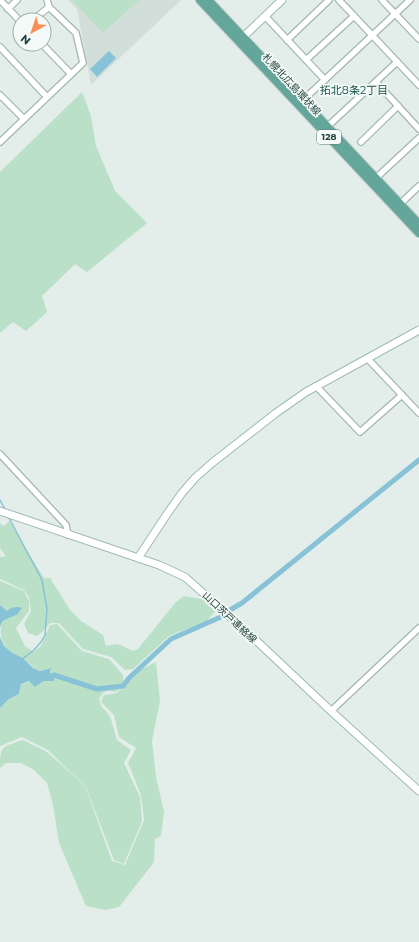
<svg xmlns="http://www.w3.org/2000/svg" width="419" height="942" font-family="Montserrat,'Noto Sans JP',sans-serif">
  <rect width="100%" height="100%" fill="#e3eeea"/>
  <path fill="#d1ded9" d="M68,0H181L91,85L77,9Z"/>
  <g fill="#bae0c8">
    <path d="M72,0H139L103,33Z"/>
    <path d="M82,92L91,116L96,146L115,191L147,223L87,272L75,264L42,296L47,312L26,331L13,322L0,333V172Z"/>
    <path d="M9,521L44,578H50L70,610L81,621L103,635L106,646L118,644L133,651L138,649L175,603L184,596L202,599L215,611L207,621L169,636L133,669L125,670L111,657L83,649L59,623H50L42,632L37,636L28,633L24,624L31,611L29,597L24,590L0,579V557L6,556L0,548V524L4,526Z"/>
    <path d="M0,581L24,591L29,601V611L16,628L25,646L34,652L41,646L50,625L57,624L82,651L109,659L123,675L124,686L140,670L156,662L160,701L152,741L156,777L164,812L161,836L155,839L154,862L119,907L106,910L86,906L59,843L53,805L47,783L34,770L21,763H6L0,768C0,745 2,747 23,740L47,752L85,786L112,861L125,865L144,820L141,795L128,763L136,748L119,737L114,715L101,702L104,695L117,693L122,688L115,692C107,690 103,691 99,699L101,706L110,716L117,740L131,750L124,763L140,797L142,821L124,864L114,860L85,785L70,772L48,750L22,737L0,746V708L9,699L19,694L21,684L30,681L35,687L44,681H54V676L50,673V670C32,672 35,667 23,658C19,655 15,654 11,652C1,646 0,634 1,624L8,617L18,614L7,612L0,605Z"/>
  </g>
  <g fill="#87c2d6">
    <path d="M109,51L116,58L97,77L90,69Z"/>
    <path d="M0,605L7,611C12,607 16,606 22,608C20,610 19,612 18,614C11,618 2,618 0,627Z"/>
    <path d="M0,637L4,646L11,652L23,658L33,668L40,671L52,668L50,670V673L54,675V681H44L35,687L29,681L21,684L19,694L9,699L0,708Z"/>
  </g>
  <g fill="none" stroke-linecap="round" stroke-linejoin="round">
    <g stroke="#87c2d6" stroke-width="1.5">
      <path d="M0,500L6,511"/>
      <path d="M9,518L42,580L47,609L45,635L41,642L33,651L22,659"/>
    </g>
    <g stroke="#87c2d6" stroke-width="5">
      <path d="M230,610L242,603L419,460"/>
      <path d="M54,675L97,689L123,686L129,678L171,639L223,616"/>
    </g>
    <g stroke="#a5b6b2" stroke-width="8">
      <g id="street">
        <path d="M0,0L20,21"/>
        <path d="M339,0L419,85"/>
        <path d="M382,0L419,39"/>
        <path d="M8,9L17,0"/>
        <path d="M265,16L325,80"/>
        <path d="M33,20L49,7"/>
        <path d="M287,40L329,0"/>
        <path d="M42,44L71,74"/>
        <path d="M0,47L47,97"/>
        <path d="M306,60L354,16"/>
        <path d="M376,82L419,129"/>
        <path d="M0,95L24,119"/>
        <path d="M301,102L410,0"/>
        <path d="M327,127L397,62"/>
        <path d="M0,142L83,63L76,33L49,7L47,0"/>
        <path d="M361,142L398,106"/>
        <path d="M376,178L419,138"/>
        <path d="M399,205L419,186"/>
        <path d="M367,358L419,413"/>
        <path d="M316,386L360,432L402,395"/>
        <path d="M0,454L66,525L68,535"/>
        <path d="M331,711L419,628"/>
      </g>
    </g>
    <g stroke="#a0bab4" stroke-width="9">
      <g id="secondary">
        <path d="M240,40L282,0"/>
        <path d="M0,511L159,565L185,577L246,631L331,711L419,791"/>
        <path d="M138,558L167,514L182,493L195,478L212,463L276,413L306,392L419,330"/>
      </g>
    </g>
    <g stroke="#c1cac8" stroke-width="10">
      <g id="primary">
        <path d="M200,0L419,233"/>
        <path d="M208,0L419,224"/>
      </g>
    </g>
    <use href="#street" stroke="#fff" stroke-width="5.5"/>
    <use href="#secondary" stroke="#fff" stroke-width="7"/>
    <use href="#primary" stroke="#64a69c" stroke-width="8"/>
  </g>
  <g text-anchor="middle" stroke-width="3.5" stroke-linejoin="round" paint-order="stroke">
    <rect fill="#f4faf7" stroke="#607873" stroke-width="1" x="317" y="130" width="24" height="14" rx="3"/>
    <g font-size="9" font-weight="bold" fill="#21403b">
      <text x="329" y="140">128</text>
    </g>
    <g font-size="10" fill="#21403b" stroke="#f4faf7">
      <text transform="translate(292 84) rotate(47)" y="4">札幌北広島環状線</text>
      <text transform="translate(230 617) rotate(43)" y="4">山口茨戸連絡線</text>
    </g>
    <g font-size="11" fill="#1b544c" stroke="#f4faf7">
      <text x="354" y="94">拓北8条2丁目</text>
    </g>
  </g>
  <g transform="translate(32 32) rotate(220)"><circle r="19" fill="#f4faf7" stroke="#a0b0ac"/>
  <path d="M0-3L7 15L0 10L-7 15Z" fill="#fb8e54"/>
  <text y="-6" font-size="11" font-weight="bold" text-anchor="middle" fill="#21403b">N</text>
  </g>
</svg>
